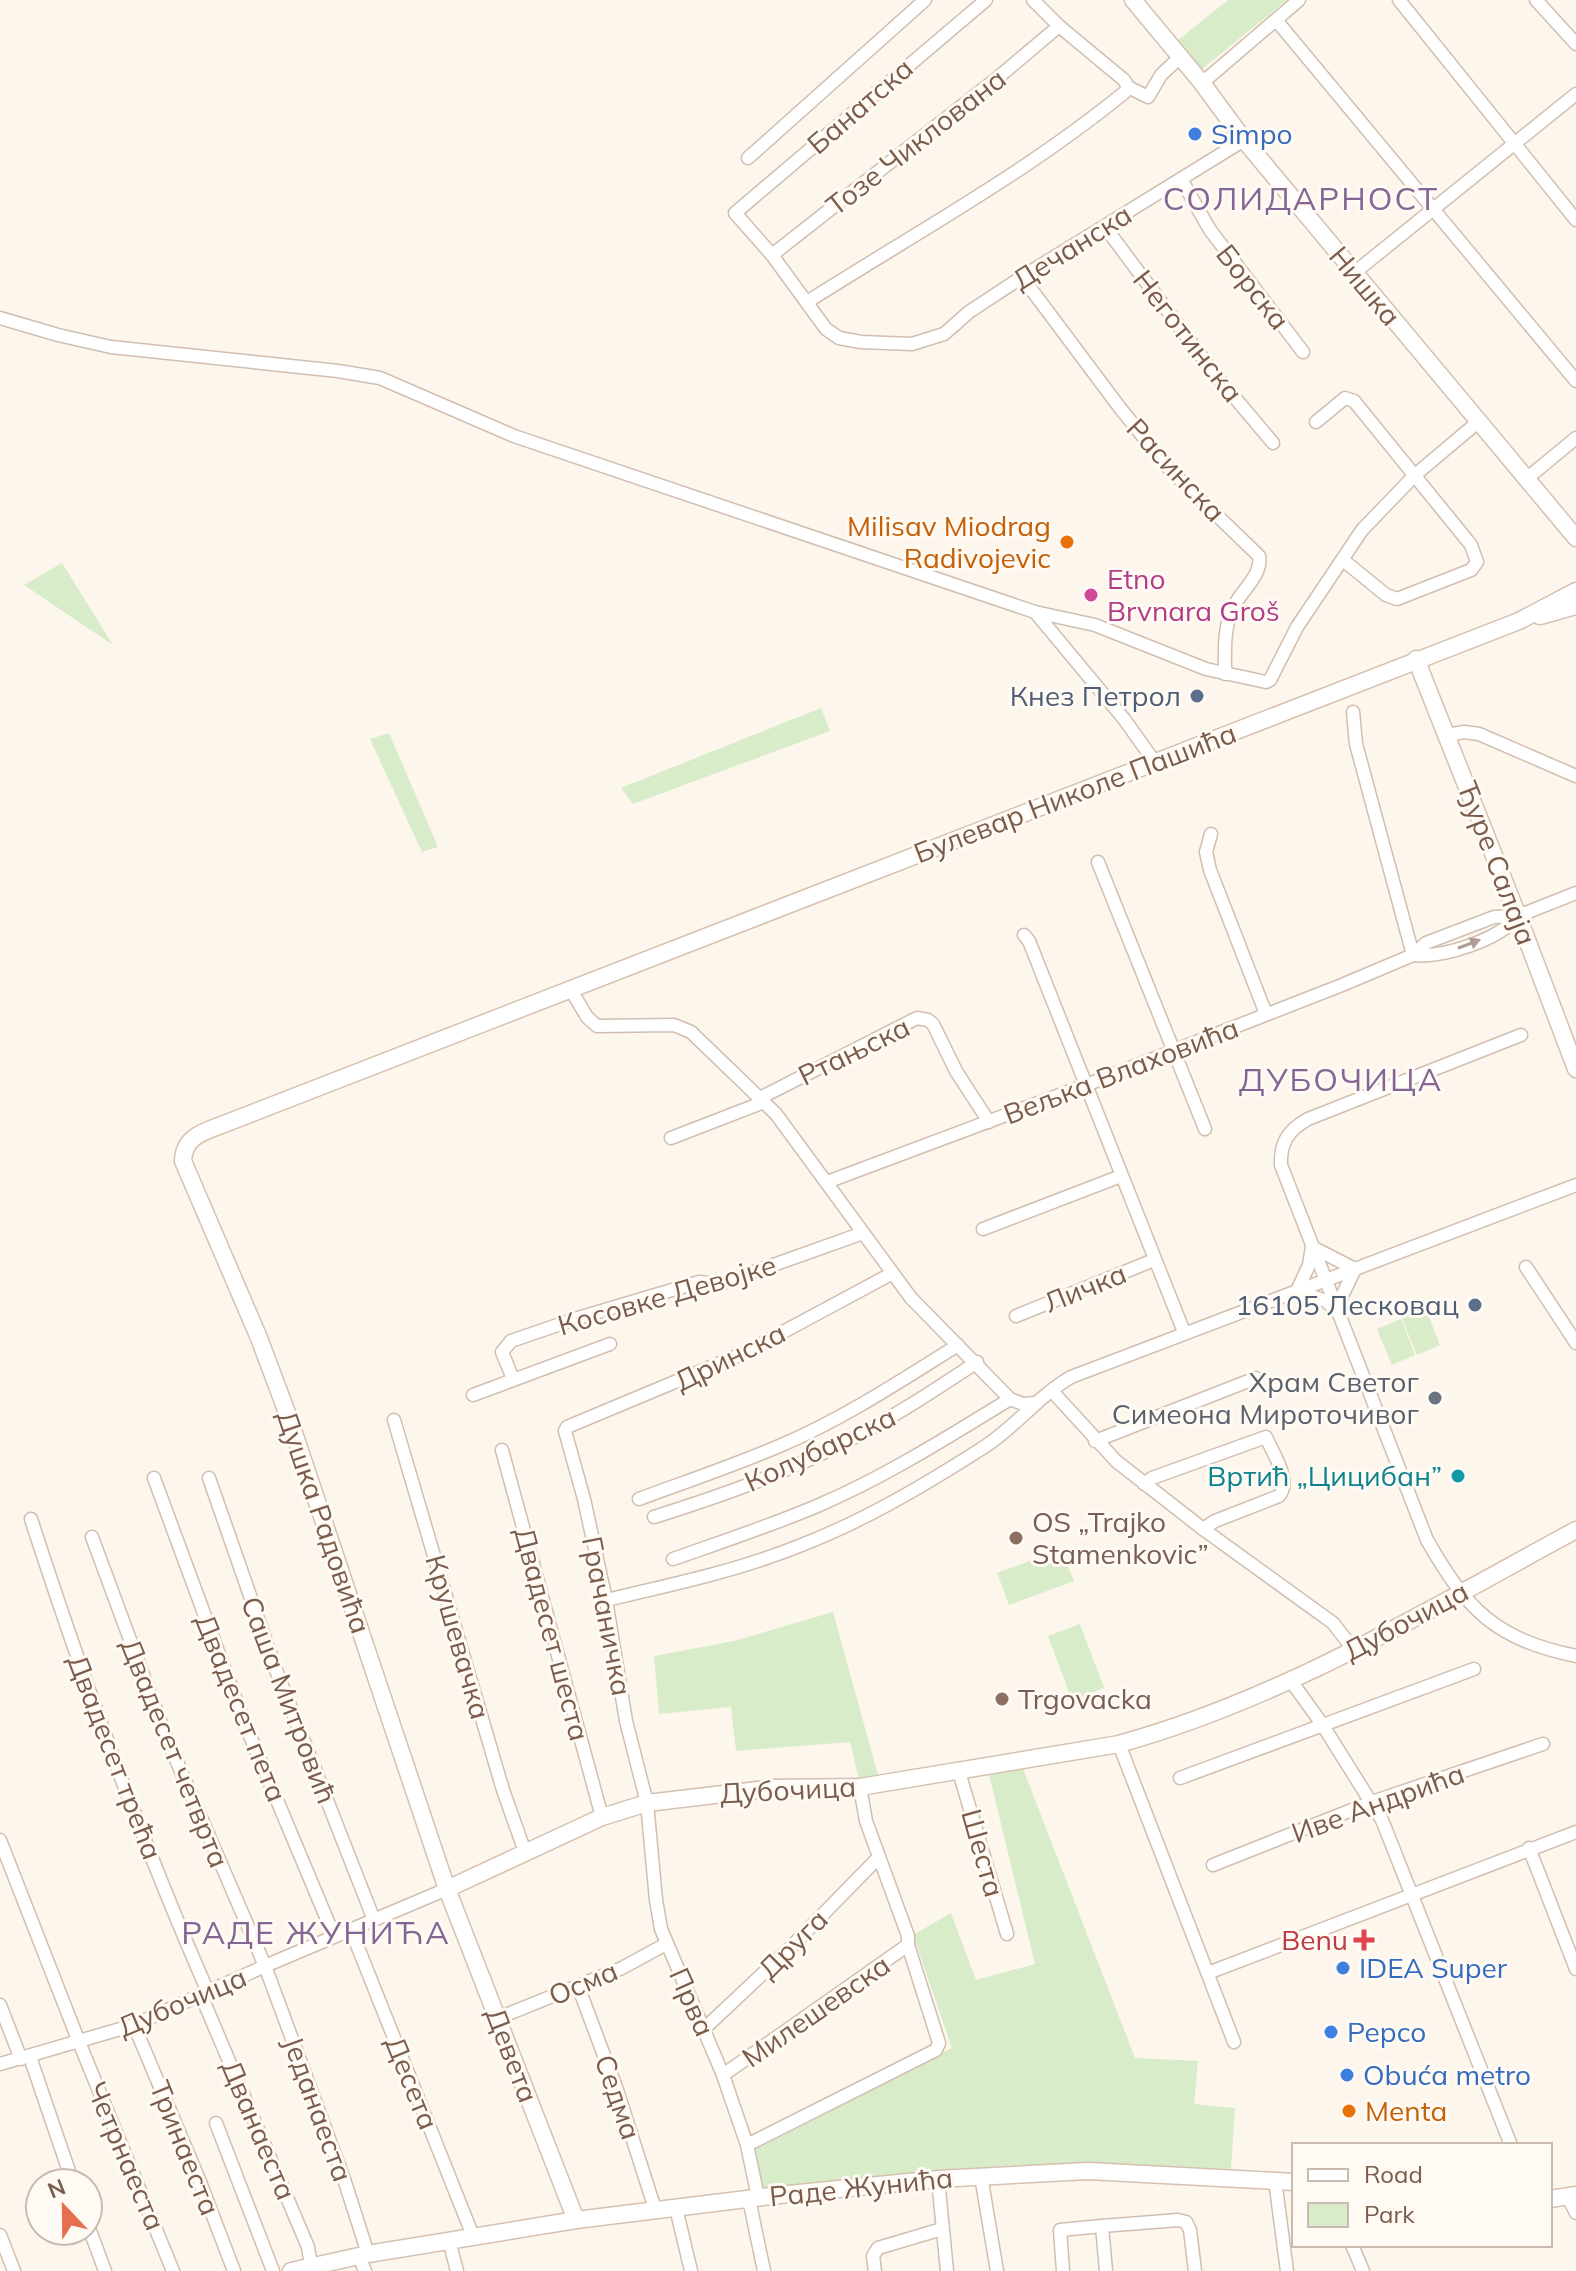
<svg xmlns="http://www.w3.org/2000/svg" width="1576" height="2271" font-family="Mulish,sans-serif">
  <rect width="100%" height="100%" fill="#fdf6ec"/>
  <g fill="#d8ecc9">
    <path d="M1228,0H1287L1202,69L1178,40Z"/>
    <path d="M62,563L113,645L24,585Z"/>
    <path d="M821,708L830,731L633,804L621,788Z"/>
    <path d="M389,733L438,847L422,852L370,739Z"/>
    <path d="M1426,1309L1440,1345L1417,1355L1402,1319Z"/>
    <path d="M1401,1319L1415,1355L1392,1365L1377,1329Z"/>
    <path d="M1061,1549L1074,1581L1009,1605L997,1573Z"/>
    <path d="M833,1612L878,1775L859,1780L850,1742L736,1751L731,1707L659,1714L654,1656L734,1641Z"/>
    <path d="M1080,1624L1104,1688L1072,1700L1048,1636Z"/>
    <path d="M1020,1761L1135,2058L1198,2061L1194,2104L1235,2108L1231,2169L1092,2163L1001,2166L762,2190L747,2145L952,2048L913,1935L951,1913L976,1980L1035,1964L987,1766Z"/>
  </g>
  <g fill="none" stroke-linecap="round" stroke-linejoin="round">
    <g stroke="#d1beb0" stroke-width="15">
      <g id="street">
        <path d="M986,0L735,213L772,255L826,329L839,338L861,342L912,344L944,334L969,312L1022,277L1244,140"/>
        <path d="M1399,0L1576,220"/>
        <path d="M1536,0L1576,44"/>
        <path d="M1276,20L1576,381"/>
        <path d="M1202,83L1299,0"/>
        <path d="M1128,87L1148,97L1161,75L1180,57"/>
        <path d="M748,158L925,0"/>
        <path d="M1181,179L1210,230L1303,352"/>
        <path d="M1105,227L1214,373L1273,443"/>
        <path d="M772,255L995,80L1059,26"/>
        <path d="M1354,273L1576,94"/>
        <path d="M1022,277L1120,408L1171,471L1259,556C1263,574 1242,590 1234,606C1223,627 1225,651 1225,674"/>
        <path d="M807,302C914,234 1026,173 1125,92L1128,87L1124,80L1059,26L1033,0"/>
        <path d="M0,318L58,335L111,347L338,371L380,378L514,436L1035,612"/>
        <path d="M1316,422L1345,398L1354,401L1471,545L1477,562L1471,570L1397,599L1386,595L1343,560"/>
        <path d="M1525,480L1576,438"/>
        <path d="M1353,712L1356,744L1413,955"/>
        <path d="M1447,735L1464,732L1479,734L1576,776"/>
        <path d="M1154,761L1124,719L1035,612L1095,625L1206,669L1266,682L1270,680L1297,627L1362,530L1415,475L1478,422"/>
        <path d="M1211,834L1206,852L1210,870L1266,1014"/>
        <path d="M1098,862L1205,1129"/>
        <path d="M1024,935L1029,941L1184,1332"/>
        <path d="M1413,955C1443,958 1499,940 1518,916"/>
        <path d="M571,990L587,1017L597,1026L674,1025L691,1032L776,1114L911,1298L1010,1399L1023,1404L1036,1403"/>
        <path d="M1521,1035L1308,1119C1288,1130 1280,1143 1281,1165L1427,1540C1467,1610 1495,1639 1576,1656"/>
        <path d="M760,1098L917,1018L928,1020L933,1024L956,1071L989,1122"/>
        <path d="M671,1138L764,1102"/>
        <path d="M827,1182L1086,1085L1342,985L1413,955L1426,943L1494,917L1518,916L1576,893"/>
        <path d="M983,1229L1121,1176"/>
        <path d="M1312,1247L1355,1269L1341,1298L1340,1314L1326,1301L1297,1291L1309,1265Z"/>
        <path d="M1526,1267L1576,1343"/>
        <path d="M1016,1316L1154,1260"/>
        <path d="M513,1379L502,1352L511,1341L578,1318L699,1282L720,1284L863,1233"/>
        <path d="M1052,1391L1116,1461L1203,1529L1333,1623L1353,1649"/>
        <path d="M473,1395L610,1344"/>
        <path d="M394,1420L503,1790L525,1852"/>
        <path d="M1095,1441L1256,1378"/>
        <path d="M502,1450L602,1817"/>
        <path d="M154,1478L243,1719L334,1936"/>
        <path d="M209,1478L276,1670L374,1920"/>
        <path d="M1144,1484L1152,1478L1266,1437C1273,1454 1292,1480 1279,1496L1215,1521L1203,1529"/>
        <path d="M639,1499C685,1482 732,1466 777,1447C841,1420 899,1382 958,1345"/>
        <path d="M654,1517C717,1497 781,1475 841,1444C888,1421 933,1391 977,1362"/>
        <path d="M31,1519C83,1679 140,1838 208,1992"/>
        <path d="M92,1537L165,1734L265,1966L344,2179L368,2254"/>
        <path d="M673,1559C721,1542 770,1526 817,1506C885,1477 948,1437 1010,1399"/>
        <path d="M606,1600C671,1585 737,1571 799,1546C864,1521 923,1486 981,1449C1014,1429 1038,1396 1071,1377L1576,1185"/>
        <path d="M1291,1681L1322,1724L1382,1820L1511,2145"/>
        <path d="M1119,1744L1234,2042"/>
        <path d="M959,1772L1007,1934"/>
        <path d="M1180,1778L1474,1669"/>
        <path d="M0,1840L79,2042L173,2271"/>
        <path d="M1529,1848L1576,1969"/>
        <path d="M1213,1865L1372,1802L1543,1744"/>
        <path d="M351,1930L473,2236"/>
        <path d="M1208,1973L1576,1832"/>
        <path d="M578,1986L617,2090L655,2209"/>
        <path d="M201,1995L308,2247L312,2271"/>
        <path d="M0,2005L21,2059"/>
        <path d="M498,2018L622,1968L666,1944"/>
        <path d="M134,2025L200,2182L234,2271"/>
        <path d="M705,2028L791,1947L878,1858"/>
        <path d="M30,2057L73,2183"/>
        <path d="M0,2064L134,2025L265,1966L447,1889"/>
        <path d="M723,2075L908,1945"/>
        <path d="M216,2123L273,2271"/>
        <path d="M747,2145L936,2050L939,2043L908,1945V1936L866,1821L860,1787"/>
        <path d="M981,2176L997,2271"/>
        <path d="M938,2179L947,2271"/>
        <path d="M1275,2180L1287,2271"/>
        <path d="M758,2197L747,2145L723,2075L661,1929L656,1900L647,1803L626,1721L606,1600L584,1499L565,1431L567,1427L744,1353L891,1274"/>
        <path d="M1568,2197L1576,2213"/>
        <path d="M749,2199L764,2271"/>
        <path d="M676,2208L691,2271"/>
        <path d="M88,2225L105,2271"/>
        <path d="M0,2235L14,2271"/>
        <path d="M449,2240L457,2271"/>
        <path d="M1352,2245L1363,2271"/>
        <path d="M359,2256L365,2271"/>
        <path d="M875,2271L873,2256L878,2248L942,2229"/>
        <path d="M1063,2271L1060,2230L1102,2226"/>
        <path d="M1106,2271L1102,2226L1178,2220L1186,2222L1190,2230L1195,2271"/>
      </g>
    </g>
    <g stroke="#d6c0b0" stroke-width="19">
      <g id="secondary">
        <path d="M1133,0L1202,83L1244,140L1576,538"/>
        <path d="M1540,616L1576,606"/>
        <path d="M1416,659L1518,916L1576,1069"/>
        <path d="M447,1889L602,1817L647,1803L774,1788L860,1787L1119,1744C1282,1699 1428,1610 1576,1530"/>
        <path d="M1550,2199L1576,2195"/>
        <path d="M576,2220L447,1889L289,1418L259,1338L183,1161C184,1136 204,1132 224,1124L1519,621L1576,591"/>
        <path d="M291,2271L368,2254L576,2220L779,2195L938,2179L1088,2171L1294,2182"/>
      </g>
    </g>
    <use href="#street" stroke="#fff" stroke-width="12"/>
    <use href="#secondary" stroke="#fff" stroke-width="16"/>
  </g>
  <defs><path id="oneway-solid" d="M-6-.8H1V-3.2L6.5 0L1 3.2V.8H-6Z" transform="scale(2)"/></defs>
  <use fill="#af9d94" href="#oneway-solid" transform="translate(1469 944) rotate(-21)"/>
  <g fill="#3f7fe0" stroke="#fffaf3" stroke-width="3">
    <circle cx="1195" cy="134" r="8"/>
    <circle cx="1343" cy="1968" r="8"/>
    <circle cx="1331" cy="2032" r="8"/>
    <circle cx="1347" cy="2075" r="8"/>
  </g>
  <g fill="#e8710a" stroke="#fffaf3" stroke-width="3">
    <circle cx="1067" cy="542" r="8"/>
    <circle cx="1349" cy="2111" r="8"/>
  </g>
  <circle fill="#d1479c" stroke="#fffaf3" stroke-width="3" cx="1091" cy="595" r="8"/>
  <g fill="#5c6f8a" stroke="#fffaf3" stroke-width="3">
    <circle cx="1197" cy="696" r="8"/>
    <circle cx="1475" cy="1305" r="8"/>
  </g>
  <circle fill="#6b7280" stroke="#fffaf3" stroke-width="3" cx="1435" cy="1398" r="8"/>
  <circle fill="#0f9aa8" stroke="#fffaf3" stroke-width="3" cx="1458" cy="1476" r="8"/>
  <g fill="#8d6e63" stroke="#fffaf3" stroke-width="3">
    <circle cx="1016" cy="1538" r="8"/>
    <circle cx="1002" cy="1699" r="8"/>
  </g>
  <path fill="#e0444e" stroke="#fffaf3" stroke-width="3" d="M1360 1928h8v8h8v8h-8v8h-8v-8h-8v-8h8z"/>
  <g text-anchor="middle" stroke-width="6" stroke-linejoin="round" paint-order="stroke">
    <g font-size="28" fill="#7a5c4d" stroke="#fffaf3">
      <text transform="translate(860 106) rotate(-41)" y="10">Банатска</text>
      <text transform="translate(916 142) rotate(-38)" y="10">Тозе Чиклована</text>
      <text transform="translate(1072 247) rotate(-32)" y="10">Дечанска</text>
      <text transform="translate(1365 286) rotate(50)" y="10">Нишка</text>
      <text transform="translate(1253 287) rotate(52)" y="10">Борска</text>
      <text transform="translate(1188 336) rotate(52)" y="10">Неготинска</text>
      <text transform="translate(1176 470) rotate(47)" y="10">Расинска</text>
      <text transform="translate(1075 793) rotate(-21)" y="10">Булевар Николе Пашића</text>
      <text transform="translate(1497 863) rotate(69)" y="10">Ђуре Салаја</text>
      <text transform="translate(854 1051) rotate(-26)" y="10">Ртањска</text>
      <text transform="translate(1121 1071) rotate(-21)" y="10">Вељка Влаховића</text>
      <text transform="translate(1085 1288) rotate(-22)" y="10">Личка</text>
      <text transform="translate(667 1295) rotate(-16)" y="10">Косовке Девојке</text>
      <text transform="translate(730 1357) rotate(-26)" y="10">Дринска</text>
      <text transform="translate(820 1449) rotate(-25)" y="10">Колубарска</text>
      <text transform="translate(324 1522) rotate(71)" y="10">Душка Радовића</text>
      <text transform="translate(607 1616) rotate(79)" y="10">Грачаничка</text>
      <text transform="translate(1406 1621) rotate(-28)" y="10">Дубочица</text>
      <text transform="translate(552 1634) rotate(75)" y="10">Двадесет шеста</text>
      <text transform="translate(458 1637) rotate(74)" y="10">Крушевачка</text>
      <text transform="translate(289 1700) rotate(69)" y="10">Саша Митровић</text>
      <text transform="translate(241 1708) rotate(68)" y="10">Двадесет пета</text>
      <text transform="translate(175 1753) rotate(68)" y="10">Двадесет четврта</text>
      <text transform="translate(115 1757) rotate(69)" y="10">Двадесет трећа</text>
      <text transform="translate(788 1790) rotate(-3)" y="10">Дубочица</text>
      <text transform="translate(1378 1803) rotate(-20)" y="10">Иве Андрића</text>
      <text transform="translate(983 1853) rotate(74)" y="10">Шеста</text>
      <text transform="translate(793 1944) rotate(-45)" y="10">Друга</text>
      <text transform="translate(583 1983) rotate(-23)" y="10">Осма</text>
      <text transform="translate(182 2002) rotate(-23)" y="10">Дубочица</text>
      <text transform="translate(692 2002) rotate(66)" y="10">Прва</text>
      <text transform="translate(816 2011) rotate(-35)" y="10">Милешевска</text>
      <text transform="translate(512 2055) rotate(69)" y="10">Девета</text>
      <text transform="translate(412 2083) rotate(68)" y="10">Десета</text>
      <text transform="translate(618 2097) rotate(71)" y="10">Седма</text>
      <text transform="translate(318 2109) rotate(70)" y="10">Једанаеста</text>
      <text transform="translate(259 2130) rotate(67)" y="10">Дванаеста</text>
      <text transform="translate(185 2148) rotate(68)" y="10">Тринаеста</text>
      <text transform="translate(126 2156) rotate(67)" y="10">Четрнаеста</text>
      <text transform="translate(861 2187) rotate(-6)" y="10">Раде Жунића</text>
    </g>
    <g font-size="28" fill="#366cbe" stroke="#fffaf3" text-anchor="start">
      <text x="1211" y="144">Simpo</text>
      <text x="1359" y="1978">IDEA Super</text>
      <text x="1347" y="2042">Pepco</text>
      <text x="1363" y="2085">Obuća metro</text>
    </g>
    <g font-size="28" fill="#c56008" stroke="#fffaf3" text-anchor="end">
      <text x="1051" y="536">Milisav Miodrag<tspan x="1051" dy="32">Radivojevic</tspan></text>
      <text x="1365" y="2121" text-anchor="start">Menta</text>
    </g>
    <g font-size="28" fill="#b23c85" stroke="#fffaf3" text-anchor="start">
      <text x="1107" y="589">Etno<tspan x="1107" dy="32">Brvnara Groš</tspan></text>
    </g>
    <g font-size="28" fill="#4e5e75" stroke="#fffaf3" text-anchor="end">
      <text x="1181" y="706">Кнез Петрол</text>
      <text x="1459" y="1315">16105 Лесковац</text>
    </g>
    <g font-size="28" fill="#5b616d" stroke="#fffaf3" text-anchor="end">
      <text x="1419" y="1392">Храм Светог<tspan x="1419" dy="32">Симеона Мироточивог</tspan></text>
    </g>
    <g font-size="28" fill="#0d838f" stroke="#fffaf3" text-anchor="end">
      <text x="1442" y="1486">Вртић „Цицибан”</text>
    </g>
    <g font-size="28" fill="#785e54" stroke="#fffaf3" text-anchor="start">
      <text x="1032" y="1532">OS „Trajko<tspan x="1032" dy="32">Stamenkovic”</tspan></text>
      <text x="1018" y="1709">Trgovacka</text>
    </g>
    <g font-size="28" fill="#be3a42" stroke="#fffaf3" text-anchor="end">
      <text x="1348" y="1950">Benu</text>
    </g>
    <g font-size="32" letter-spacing="2" fill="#846695" stroke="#fffaf3">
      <text x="1301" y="210">СОЛИДАРНОСТ</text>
      <text x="1341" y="1091">ДУБОЧИЦА</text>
      <text x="316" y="1944">РАДЕ ЖУНИЋА</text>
    </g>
  </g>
  <rect x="1292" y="2143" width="260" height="104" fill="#fffaf3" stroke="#cabbb1" stroke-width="2"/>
  <rect x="1308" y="2169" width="40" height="12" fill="#ffffff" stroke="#cabbb1" stroke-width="2"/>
  <text x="1364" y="2183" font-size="24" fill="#7a5c4d">Road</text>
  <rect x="1308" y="2203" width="40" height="24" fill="#d8ecc9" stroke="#cabbb1" stroke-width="2"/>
  <text x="1364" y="2223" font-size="24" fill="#7a5c4d">Park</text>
  <g transform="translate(64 2207) rotate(338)"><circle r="38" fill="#fffaf3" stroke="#cabbb1" stroke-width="2"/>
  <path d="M0-6L14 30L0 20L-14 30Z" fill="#e76f51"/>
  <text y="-12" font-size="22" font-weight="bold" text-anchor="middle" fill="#7a5c4d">N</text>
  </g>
</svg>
